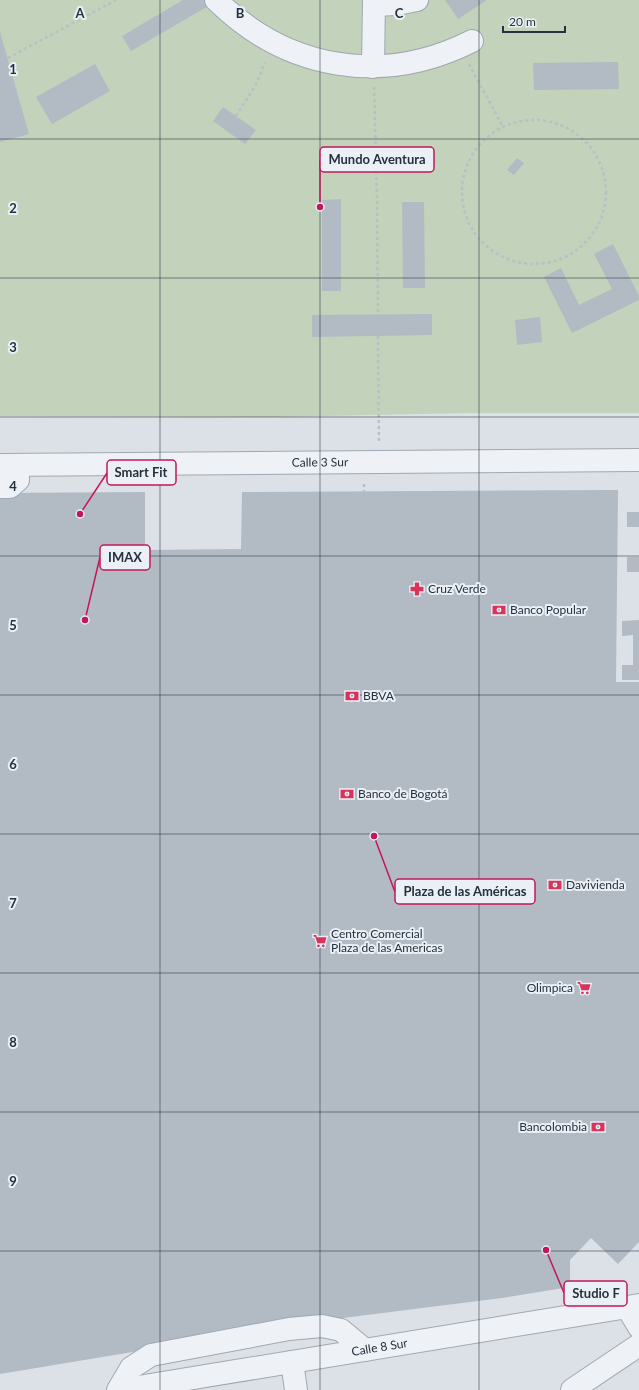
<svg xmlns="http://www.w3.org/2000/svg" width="639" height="1390" font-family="Lato,sans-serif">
  <rect width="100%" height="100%" fill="#dbe1e7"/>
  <path fill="#c3d2bb" d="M0,0H639V413H469L275,417L0,416Z"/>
  <g fill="#b2bac4">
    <path d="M183,0H207L210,5L131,51L122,36Z"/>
    <path d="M445,0H487L458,19Z"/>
    <path d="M0,32L29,134L0,142Z"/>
    <path d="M618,62L619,89L534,90L533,63Z"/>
    <path d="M95,64L110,91L52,124L36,97Z"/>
    <path d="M223,107L256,130L245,144L213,121Z"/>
    <path d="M517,158L524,163L514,175L507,170Z"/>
    <path d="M341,199V291H322V200Z"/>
    <path d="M402,202H424L425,288H403Z"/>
    <path d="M613,244L639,296V300L572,333L544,277L561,268L579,305L612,289L594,254Z"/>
    <path d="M432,314V335L312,337V315Z"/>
    <path d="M540,317L542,342L517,345L515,320Z"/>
    <path d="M618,490L616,682H639V1242L618,1264L591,1238L570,1260V1287L502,1298L319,1321L0,1374V493L145,492V550L241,549L242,492Z"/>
    <rect x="627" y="512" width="12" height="15"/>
    <rect x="627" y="557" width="12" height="15"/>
    <path d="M639,620V680H622V665H633V635L622,636V621Z"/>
  </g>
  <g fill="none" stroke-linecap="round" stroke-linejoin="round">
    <g stroke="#a0a8b1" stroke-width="24">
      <g id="minor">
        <path d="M216,0C287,70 383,86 472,41"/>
        <path d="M374,5L397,4L417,0"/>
        <path d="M373,67L374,0"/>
        <path id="s1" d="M0,465L639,460"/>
        <path d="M0,487H10L18,480V465"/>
        <path d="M627,1307L639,1327"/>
        <path d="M292,1362L296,1390"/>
        <path d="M118,1390L131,1368L151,1355L289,1329L322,1326L341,1330L365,1350"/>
        <path id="s2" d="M120,1390L639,1305"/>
        <path d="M572,1390L639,1345"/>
      </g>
    </g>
    <g stroke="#b9bfc5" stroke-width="2.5" stroke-dasharray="3 3" stroke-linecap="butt">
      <path d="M8,58L116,0"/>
      <path d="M469,64L503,127"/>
      <path d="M374,87L377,199L378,315"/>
      <path d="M236,116L257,83L265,62"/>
      <circle cx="534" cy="192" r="72"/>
      <path d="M378,336L379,442"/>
      <path d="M364,484V491"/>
    </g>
    <use href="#minor" stroke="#eef1f5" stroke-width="22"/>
  </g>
  <path fill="none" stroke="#24303e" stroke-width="1" stroke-opacity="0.55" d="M160,0V1390M320,0V1390M479,0V1390M0,139H639M0,278H639M0,417H639M0,556H639M0,695H639M0,834H639M0,973H639M0,1112H639M0,1251H639"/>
  <defs>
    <g id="pharmacy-bare" transform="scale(1.08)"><path d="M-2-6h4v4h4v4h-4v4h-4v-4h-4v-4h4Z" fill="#db325b" stroke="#eaf0f5" stroke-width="2.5" paint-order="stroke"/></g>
    <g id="bank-bare" transform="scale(1.08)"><path d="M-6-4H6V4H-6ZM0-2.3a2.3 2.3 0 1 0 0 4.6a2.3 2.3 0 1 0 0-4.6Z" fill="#db325b" stroke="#eaf0f5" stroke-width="2.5" paint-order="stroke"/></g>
    <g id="supermarket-bare" transform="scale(1.08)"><path d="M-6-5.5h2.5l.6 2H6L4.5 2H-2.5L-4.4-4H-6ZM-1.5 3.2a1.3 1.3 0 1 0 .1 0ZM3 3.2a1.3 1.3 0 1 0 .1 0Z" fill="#db325b" stroke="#eaf0f5" stroke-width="2.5" paint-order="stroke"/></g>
  </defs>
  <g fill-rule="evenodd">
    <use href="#pharmacy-bare" x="417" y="589"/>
    <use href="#bank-bare" x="499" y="610"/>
    <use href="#bank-bare" x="352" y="696"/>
    <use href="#bank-bare" x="347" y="794"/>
    <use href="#bank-bare" x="555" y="885"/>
    <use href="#supermarket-bare" x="320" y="941"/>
    <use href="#supermarket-bare" x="584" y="988"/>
    <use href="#bank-bare" x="598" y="1127"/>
  </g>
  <g text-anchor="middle" stroke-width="4" stroke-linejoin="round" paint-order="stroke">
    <g font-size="12" fill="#24303e" stroke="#eaf0f5">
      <text dy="4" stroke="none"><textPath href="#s1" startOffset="320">Calle 3 Sur</textPath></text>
      <text dy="4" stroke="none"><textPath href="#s2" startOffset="263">Calle 8 Sur</textPath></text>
    </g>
    <g font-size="12" fill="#24303e" stroke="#eaf0f5" text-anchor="start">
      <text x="428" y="593">Cruz Verde</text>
      <text x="510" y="614">Banco Popular</text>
      <text x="363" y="700">BBVA</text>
      <text x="358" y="798">Banco de Bogotá</text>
      <text x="566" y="889">Davivienda</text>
      <text x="331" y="938">Centro Comercial<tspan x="331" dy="14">Plaza de las Americas</tspan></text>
      <text x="573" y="992" text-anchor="end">Olimpica</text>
      <text x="587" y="1131" text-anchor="end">Bancolombia</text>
    </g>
  </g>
  <g font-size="13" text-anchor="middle" font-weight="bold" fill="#24303e" stroke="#eaf0f5" stroke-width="4" stroke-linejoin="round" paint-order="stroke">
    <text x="80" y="18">A</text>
    <text x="240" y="18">B</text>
    <text x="399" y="18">C</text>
    <text x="13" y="74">1</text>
    <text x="13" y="213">2</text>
    <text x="13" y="352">3</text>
    <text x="13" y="491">4</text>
    <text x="13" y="630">5</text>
    <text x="13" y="769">6</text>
    <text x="13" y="908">7</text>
    <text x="13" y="1047">8</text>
    <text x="13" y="1186">9</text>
  </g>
  <path fill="none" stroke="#c2185b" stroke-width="1.5" d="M320 207L320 160M80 514L107 473M85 620L100 557M374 836L395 892M546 1250L564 1293"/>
  <g fill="#c2185b" stroke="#eaf0f5" stroke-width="1.5">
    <circle cx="320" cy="207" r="4"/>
    <circle cx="80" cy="514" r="4"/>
    <circle cx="85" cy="620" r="4"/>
    <circle cx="374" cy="836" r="4"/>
    <circle cx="546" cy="1250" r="4"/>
  </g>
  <g fill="#eaf0f5" stroke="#c2185b" stroke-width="1.5">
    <rect x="320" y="147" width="114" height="25" rx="4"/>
    <rect x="107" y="460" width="69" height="25" rx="4"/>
    <rect x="100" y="545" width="50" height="25" rx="4"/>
    <rect x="395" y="879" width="140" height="25" rx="4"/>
    <rect x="564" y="1281" width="63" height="25" rx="4"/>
  </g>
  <g font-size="13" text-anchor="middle" font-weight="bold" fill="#24303e">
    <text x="377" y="164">Mundo Aventura</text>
    <text x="141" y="477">Smart Fit</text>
    <text x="125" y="562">IMAX</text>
    <text x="465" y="896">Plaza de las Américas</text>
    <text x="596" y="1298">Studio F</text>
  </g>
  <path d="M503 26v6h62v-6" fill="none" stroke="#24303e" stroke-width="2"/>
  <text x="509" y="26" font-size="12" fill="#24303e" stroke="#eaf0f5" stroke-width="3" paint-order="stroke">20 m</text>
</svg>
